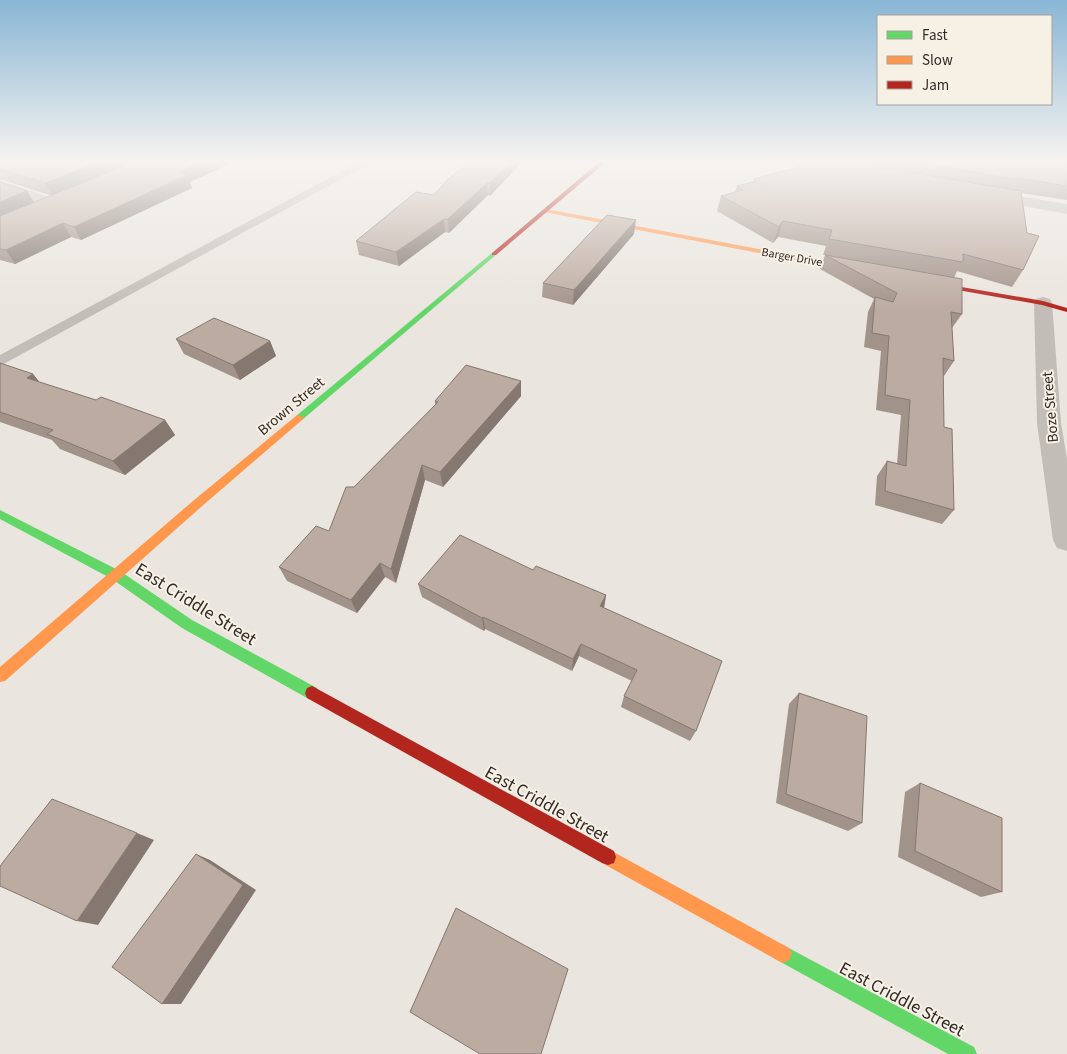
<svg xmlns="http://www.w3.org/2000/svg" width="1067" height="1054" font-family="'Source Sans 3',sans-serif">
  <rect width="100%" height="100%" fill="#eae5de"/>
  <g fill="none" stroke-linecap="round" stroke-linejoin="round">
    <path fill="#c3bdb8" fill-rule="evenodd" d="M359,162H372L0,366V355Z"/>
    <g fill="#c3bdb8" fill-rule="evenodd">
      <path d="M783,162H816L848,168L850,171L843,175L790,166Z"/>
      <path d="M0,180L59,201L62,204L59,207L54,209L0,189Z"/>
      <path d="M986,191L1067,204V214L981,198L979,195L981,192Z"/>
      <path d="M1043,297L1050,299L1052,303L1061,423L1067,459V551L1057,548L1053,540L1037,423L1034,303L1036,299Z"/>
    </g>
    <g fill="#63d668" fill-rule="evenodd">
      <path d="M492,253L497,254L302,420H296V416Z"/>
      <path d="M0,510L120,571L192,620L317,688L319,693L317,698L312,700L307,698L182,628L112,579L0,519Z"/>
      <path d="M783,945L974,1047L977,1054H948L777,960L774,954L777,948Z"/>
    </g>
    <g fill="#ff974d" fill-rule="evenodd">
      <path d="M546,209L859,268L863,270L859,272L544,212V210Z"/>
      <path d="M299,415L304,418L302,420L201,507L5,681L0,682V667L193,501L296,416Z"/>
      <path d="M608,849L789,948L792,954L789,960L783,963L777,960L602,863L600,857L602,851Z"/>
    </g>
    <g fill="#b3261e" fill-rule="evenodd">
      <path d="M599,162H606L496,255H492V253Z"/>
      <path d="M921,280L1043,301L1067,308V312L1042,305L924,284H921Z"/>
      <path d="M312,686L614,851L616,857L614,863L608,865L602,863L307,698L305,693L307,688Z"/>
    </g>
  </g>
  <g fill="#a2938a">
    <path d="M0,162L190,182L192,188L81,240L71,237L15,264L0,260V182L34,203L52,196L0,179Z"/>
    <path d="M470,162H522L490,196L488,195L449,233L445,232L399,266L359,255L356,241L434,195Z"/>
    <path d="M817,162H1067V200L1021,193L1023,270L1012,287L957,271L954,278L962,314L952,328L954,361L944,376L943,375L944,427L954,510L942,524L875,505L877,476L887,461L897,464L901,415L876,410L881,351L864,347L868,312L874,299L820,269L825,255H823L826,246L778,237L773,243L717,211L721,196L735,192L737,186L753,182L754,179Z"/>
    <path d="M634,234L573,305L542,297L543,283Z"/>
    <path d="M176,339L270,341L276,356L240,380L184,354Z"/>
    <path d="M0,363L33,374L39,382L96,400L165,420L175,435L125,475L60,449L52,440L0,422Z"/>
    <path d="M521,396L443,487L425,480L396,583L385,577L357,613L287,581L279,567L329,531L354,487L435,405V401Z"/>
    <path d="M533,570L606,595L604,608L696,731L690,741L621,707L624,696L632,681L579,656L572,671L485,629L484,631L422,597L418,584Z"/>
    <path d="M799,693L862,823L848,831L776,803L789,704Z"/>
    <path d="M920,783L1002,892L981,897L898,857L905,792Z"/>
  </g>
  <g fill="#847871">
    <path d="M99,162H134L53,196L45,183Z"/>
    <path d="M202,162H234L190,182L192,188L81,240L74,227L179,172Z"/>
    <path d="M510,162H522L490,196V183Z"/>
    <path d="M487,183L488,195L449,233L448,219Z"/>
    <path d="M27,191L35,204L0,218V202Z"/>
    <path d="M444,219L445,232L399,266L396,252Z"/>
    <path d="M636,220L634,234L573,305L574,290Z"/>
    <path d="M783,221L778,237L773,243L779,227Z"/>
    <path d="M63,223L71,237L15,264L6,250Z"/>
    <path d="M270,341L276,356L240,380L233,365Z"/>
    <path d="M33,374L45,389L27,378Z"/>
    <path d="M521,381V396L443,487L440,472Z"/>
    <path d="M165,420L175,435L125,475L113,461Z"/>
    <path d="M422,465L425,480L396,583L391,569Z"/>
    <path d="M380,563L385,577L357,613L351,600Z"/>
    <path d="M606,595L604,608L600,606Z"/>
    <path d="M483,617L485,629L484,631L482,618Z"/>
    <path d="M581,644L579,656L572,671L573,659Z"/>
    <path d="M137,833L154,840L98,925L77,921Z"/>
    <path d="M196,854L210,860L256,890L181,1004H162Z"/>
  </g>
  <g fill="#bcaba1" stroke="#847871">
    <path d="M0,162H99L45,183L0,169Z"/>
    <path d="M134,162H202L179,172L187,175L74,227L63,223L6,250L0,249V216Z"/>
    <path d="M470,162H510L490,183H487L448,219H444L396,252L356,241L416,192L434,195L448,179Z"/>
    <path d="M817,162H847L1021,191L1027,233L1039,236L1023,270L963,254V262L829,239L832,230L783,221L779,227L721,196L743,190L737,186L757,181L754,179Z"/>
    <path d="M914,162H1067V186L1017,178L1018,180Z"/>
    <path d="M0,182L27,191L0,202Z"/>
    <path d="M607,215L636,220L574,290L543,283Z"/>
    <path d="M825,255L962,279V314L951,312L954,361L943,358L944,427L952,429L954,510L885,491L887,461L906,466L910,400L885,395L889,336L872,333L875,297L893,302L897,293Z"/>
    <path d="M214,318L270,341L233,365L176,339Z"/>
    <path d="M0,363L33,374L27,378L96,400L101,397L165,420L113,461L47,434L53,430L0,412Z"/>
    <path d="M466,365L521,381L440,472L422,465L391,569L380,563L351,600L279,567L316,526L329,531L346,487H354L438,402L435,401Z"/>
    <path d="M460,535L533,570L536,566L606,595L600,606L722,661L696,731L624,696L637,670L581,644L573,659L483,617L482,618L418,584Z"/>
    <path d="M799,693L867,716L862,823L786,794Z"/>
    <path d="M920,783L1002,818V892L915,851Z"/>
    <path d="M52,799L137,833L77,921L0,886V866Z"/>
    <path d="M196,854L243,885L162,1004L112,967Z"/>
    <path d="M456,908L568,969L541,1054H480L410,1012Z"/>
  </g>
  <linearGradient id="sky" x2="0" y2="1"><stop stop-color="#89b6d5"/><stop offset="0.52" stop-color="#f6f3f0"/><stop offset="1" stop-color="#f6f3f0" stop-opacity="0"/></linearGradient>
  <rect width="1067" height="310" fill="url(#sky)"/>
  <g text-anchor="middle" stroke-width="4" stroke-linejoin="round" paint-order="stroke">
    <g font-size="12" fill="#332b27" stroke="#f7f0e5">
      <text transform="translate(792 257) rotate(10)" y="4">Barger Drive</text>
    </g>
    <g font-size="15" fill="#332b27" stroke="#f7f0e5">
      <text transform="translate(291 406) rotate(-40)" y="5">Brown Street</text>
      <text transform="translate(1050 407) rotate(-95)" y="5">Boze Street</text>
    </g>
    <g font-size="18" fill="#332b27" stroke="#f7f0e5">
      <text transform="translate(196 604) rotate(32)" y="6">East Criddle Street</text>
      <text transform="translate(547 804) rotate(29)" y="6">East Criddle Street</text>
      <text transform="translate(902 999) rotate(28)" y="6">East Criddle Street</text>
    </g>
  </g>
  <rect x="877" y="15" width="175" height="90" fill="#f7f0e5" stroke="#a9a199"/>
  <rect x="887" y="31" width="25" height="8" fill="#63d668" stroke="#a9a199"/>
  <text x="922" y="40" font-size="15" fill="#332b27">Fast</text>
  <rect x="887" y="56" width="25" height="8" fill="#ff974d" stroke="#a9a199"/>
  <text x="922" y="65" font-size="15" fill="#332b27">Slow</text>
  <rect x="887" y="81" width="25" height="8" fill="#b3261e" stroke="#a9a199"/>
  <text x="922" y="90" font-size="15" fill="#332b27">Jam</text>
</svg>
